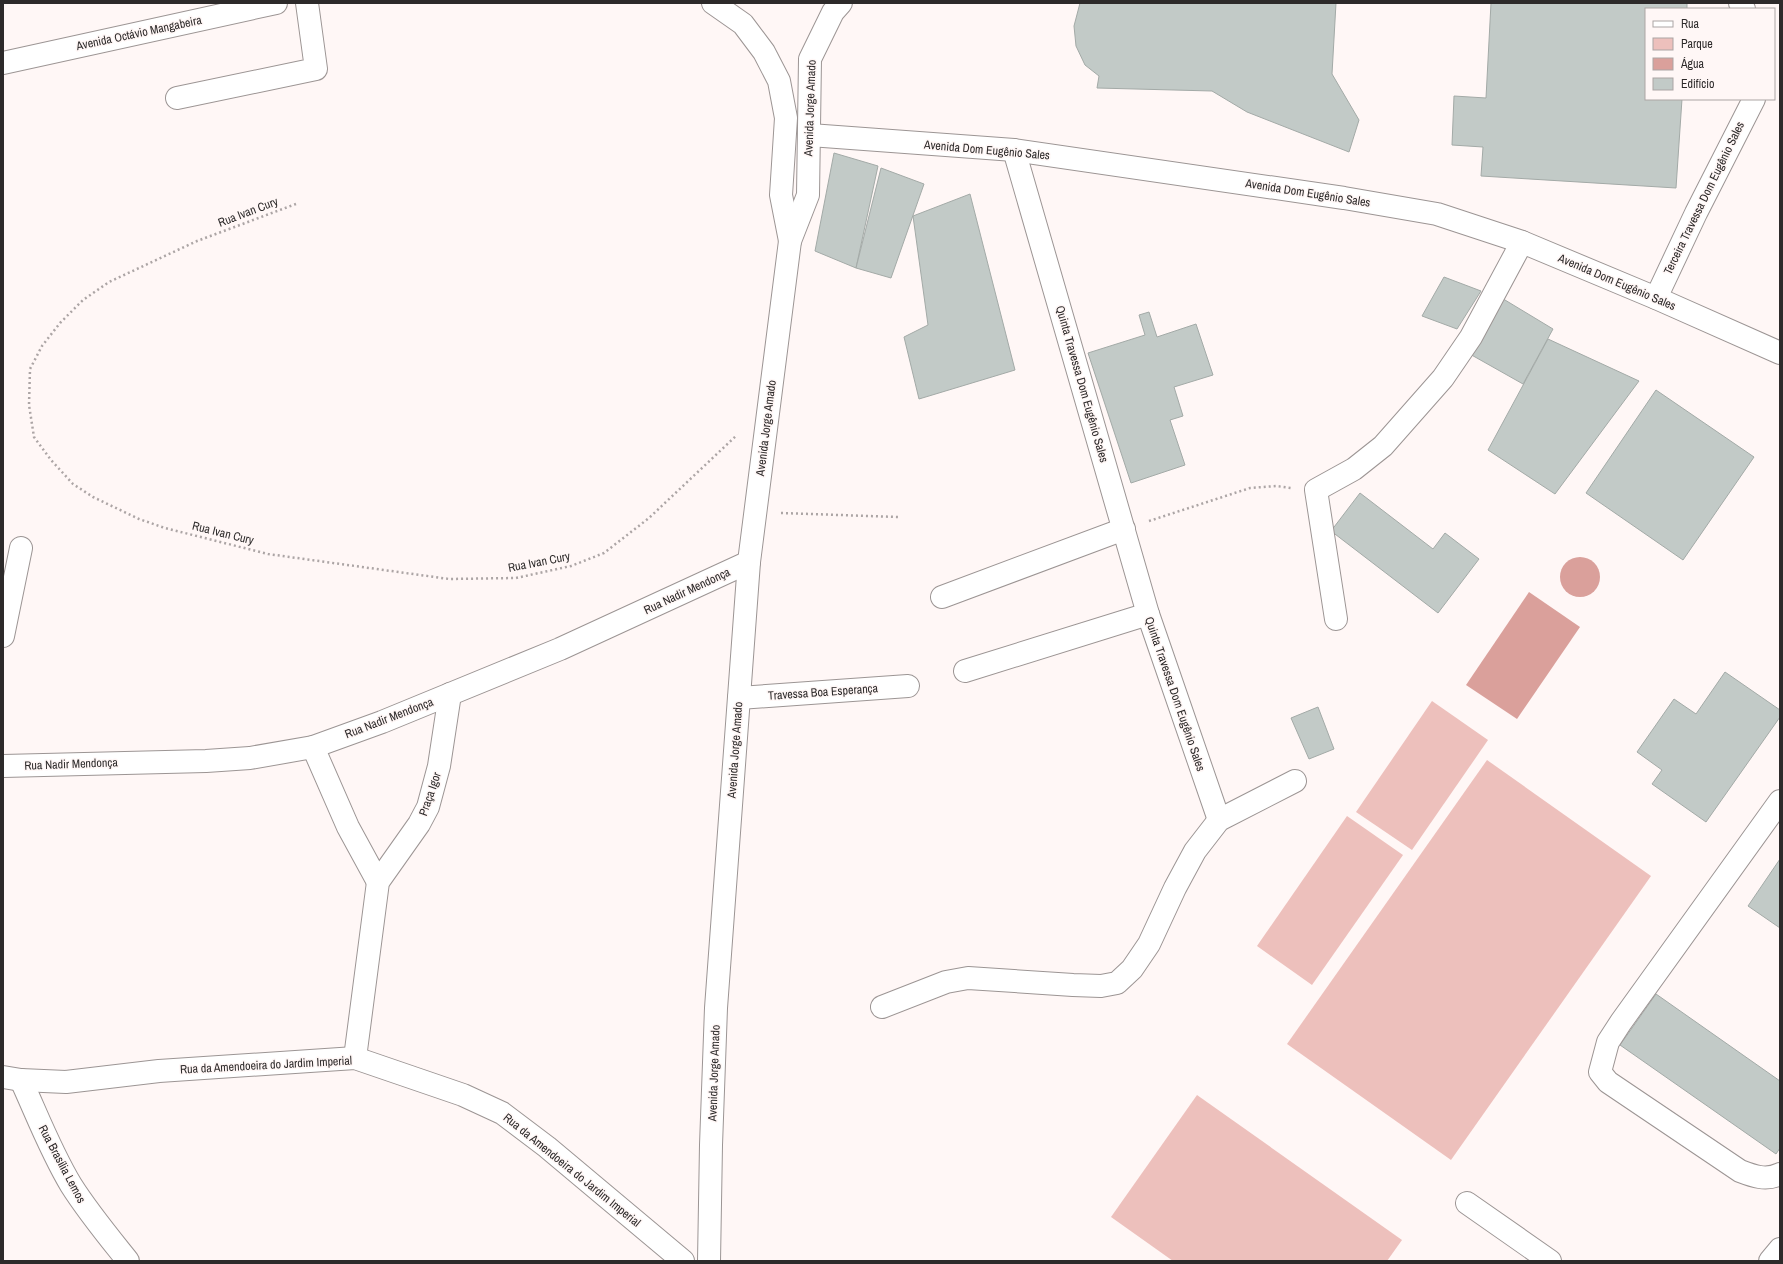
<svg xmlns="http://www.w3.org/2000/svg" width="1783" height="1264" font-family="'Archivo Narrow',sans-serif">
  <rect width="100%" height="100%" fill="#fff7f6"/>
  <g fill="#edc0bc">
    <path d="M1432,701L1488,740L1412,850L1356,812Z"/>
    <path d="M1487,760L1651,876L1451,1160L1287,1044Z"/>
    <path d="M1347,816L1403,855L1312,985L1257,946Z"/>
    <path d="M1197,1095L1402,1240L1387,1261H1173L1111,1217Z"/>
  </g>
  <g fill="#daa09b">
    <circle cx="1580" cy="577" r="20"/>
    <path d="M1529,592L1580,627L1517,719L1466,685Z"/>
  </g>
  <g fill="#c2cac7" stroke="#a3aaa7">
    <path d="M1080,3H1336L1332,74L1359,120L1349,152L1247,112L1212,91L1097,88L1099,76L1085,65L1076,46L1074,26Z"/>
    <path d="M1491,3H1687V9H1646V99H1682L1676,188L1481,176L1483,147L1452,145L1454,96L1486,98Z"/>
    <path d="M834,153L878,166L856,268L815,251Z"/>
    <path d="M881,168L924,184L891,278L856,268Z"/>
    <path d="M970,194L1015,370L919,399L904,337L928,325L913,216Z"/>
    <path d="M1444,277L1481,291L1457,329L1422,316Z"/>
    <path d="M1500,297L1553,329L1523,384L1468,353Z"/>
    <path d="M1149,312L1157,337L1196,324L1213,375L1174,387L1183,416L1170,420L1185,465L1131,483L1088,353L1145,335L1139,315Z"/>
    <path d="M1548,339L1639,381L1555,494L1488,450Z"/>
    <path d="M1656,390L1754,457L1683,560L1586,493Z"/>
    <path d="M1360,493L1433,549L1445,533L1479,559L1438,613L1331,531Z"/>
    <path d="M1725,672L1780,710V717L1706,822L1652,784L1662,770L1637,752L1674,699L1696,714Z"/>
    <path d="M1318,707L1334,749L1309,759L1291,718Z"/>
    <path d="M1780,859V928L1748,906Z"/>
    <path d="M1656,994L1780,1081V1148L1776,1154L1620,1045Z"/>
  </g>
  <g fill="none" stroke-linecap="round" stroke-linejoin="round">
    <g stroke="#9c9594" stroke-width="24">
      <g id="minor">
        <path d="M1740,3L1744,9"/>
        <path d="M177,98L316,69L307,3"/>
        <path d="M810,135L1014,150L1344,198L1437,214L1522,242L1656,298L1780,353"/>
        <path d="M1014,150L1148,614L1219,820"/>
        <path d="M1656,298L1696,213L1754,99"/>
        <path d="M942,597L1124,529"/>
        <path d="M1336,619L1316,490L1354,469L1383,446L1443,378L1471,337L1522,242"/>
        <path d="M3,636L21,548"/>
        <path d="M965,671L1148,614"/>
        <path d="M739,698L908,686"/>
        <path d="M313,747L348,827L378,882"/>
        <path d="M3,766L206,761L250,758L313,747L382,722L560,649L749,562"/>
        <path d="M1780,801L1621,1022L1608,1042L1600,1072L1608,1082L1740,1171C1753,1176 1766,1181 1780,1174"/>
        <path d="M882,1007L946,982L968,978L1073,985L1101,986L1117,983L1132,969L1149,944L1175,888L1195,851L1219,820L1295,781"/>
        <path d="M355,1058L378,882L419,824L428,807L439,766L450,694"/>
        <path d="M3,1077L21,1080L66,1082L159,1071L355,1058L463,1095L502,1113L547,1147L683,1261"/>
        <path d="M21,1080C37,1115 51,1152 71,1185C88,1212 108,1236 128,1261"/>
        <path d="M1467,1203L1550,1261"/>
        <path d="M1770,1261L1780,1249"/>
      </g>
    </g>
    <g stroke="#9c9594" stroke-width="24">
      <g id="major">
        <path d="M713,3L743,24L764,52L779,81L786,118L781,195L790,241"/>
        <path d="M3,63L276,3"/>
        <path d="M709,1261L711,1145L716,1008L749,562L790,241L808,195L810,59L833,12L841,3"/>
      </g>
    </g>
    <g stroke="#aca5a5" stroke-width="2.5" stroke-dasharray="2 3" stroke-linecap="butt">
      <path d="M296,204L197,241L109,282L83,300L60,323L42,346L30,369L29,405L34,437L51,460L73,484L93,497L139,519L165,528L268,554L449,579L516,578L571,566L604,553L649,518L737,435"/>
      <path d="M781,513L898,517"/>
      <path d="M1149,521L1250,488L1276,486L1291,488"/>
    </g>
    <use href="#minor" stroke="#fff" stroke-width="22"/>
    <use href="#major" stroke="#fff" stroke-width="22"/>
  </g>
  <g text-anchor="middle" stroke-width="3" stroke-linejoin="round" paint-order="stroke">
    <g font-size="12" fill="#2d2a2a" stroke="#fff7f6">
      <text transform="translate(139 33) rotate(-12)" y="4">Avenida Octávio Mangabeira</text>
      <text transform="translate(810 108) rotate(-88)" y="4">Avenida Jorge Amado</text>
      <text transform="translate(987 150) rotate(5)" y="4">Avenida Dom Eugênio Sales</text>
      <text transform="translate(1308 193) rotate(9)" y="4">Avenida Dom Eugênio Sales</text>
      <text transform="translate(1704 198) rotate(-64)" y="4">Terceira Travessa Dom Eugênio Sales</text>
      <text transform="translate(248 212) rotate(-21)" y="4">Rua Ivan Cury</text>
      <text transform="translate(1617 282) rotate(23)" y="4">Avenida Dom Eugênio Sales</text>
      <text transform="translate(1082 384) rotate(74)" y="4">Quinta Travessa Dom Eugênio Sales</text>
      <text transform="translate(766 428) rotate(-83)" y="4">Avenida Jorge Amado</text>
      <text transform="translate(223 533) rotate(14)" y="4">Rua Ivan Cury</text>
      <text transform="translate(539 562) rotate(-11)" y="4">Rua Ivan Cury</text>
      <text transform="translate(687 591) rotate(-25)" y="4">Rua Nadir Mendonça</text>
      <text transform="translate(823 692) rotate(-4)" y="4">Travessa Boa Esperança</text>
      <text transform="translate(1175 694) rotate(71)" y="4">Quinta Travessa Dom Eugênio Sales</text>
      <text transform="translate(389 718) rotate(-21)" y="4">Rua Nadir Mendonça</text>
      <text transform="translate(735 750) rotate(-86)" y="4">Avenida Jorge Amado</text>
      <text transform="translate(71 764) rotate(-2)" y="4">Rua Nadir Mendonça</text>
      <text transform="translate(430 794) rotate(-71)" y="4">Praça Igor</text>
      <text transform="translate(266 1065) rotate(-3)" y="4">Rua da Amendoeira do Jardim Imperial</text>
      <text transform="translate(714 1073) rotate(-88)" y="4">Avenida Jorge Amado</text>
      <text transform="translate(62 1164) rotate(62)" y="4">Rua Brasília Lemos</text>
      <text transform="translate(572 1170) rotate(39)" y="4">Rua da Amendoeira do Jardim Imperial</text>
    </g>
  </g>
  <rect width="1783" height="1264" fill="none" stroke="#2d2a2a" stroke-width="8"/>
  <rect x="1645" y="8" width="130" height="92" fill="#fff7f6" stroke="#aba5a4"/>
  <rect x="1653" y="21" width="20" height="6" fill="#ffffff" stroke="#aba5a4"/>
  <text x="1681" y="28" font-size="12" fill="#2d2a2a">Rua</text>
  <rect x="1653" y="38" width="20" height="12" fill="#edc0bc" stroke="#aba5a4"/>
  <text x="1681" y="48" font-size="12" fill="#2d2a2a">Parque</text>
  <rect x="1653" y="58" width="20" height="12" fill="#daa09b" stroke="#aba5a4"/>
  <text x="1681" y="68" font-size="12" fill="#2d2a2a">Água</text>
  <rect x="1653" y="78" width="20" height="12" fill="#c2cac7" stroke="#aba5a4"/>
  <text x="1681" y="88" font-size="12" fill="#2d2a2a">Edifício</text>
</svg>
